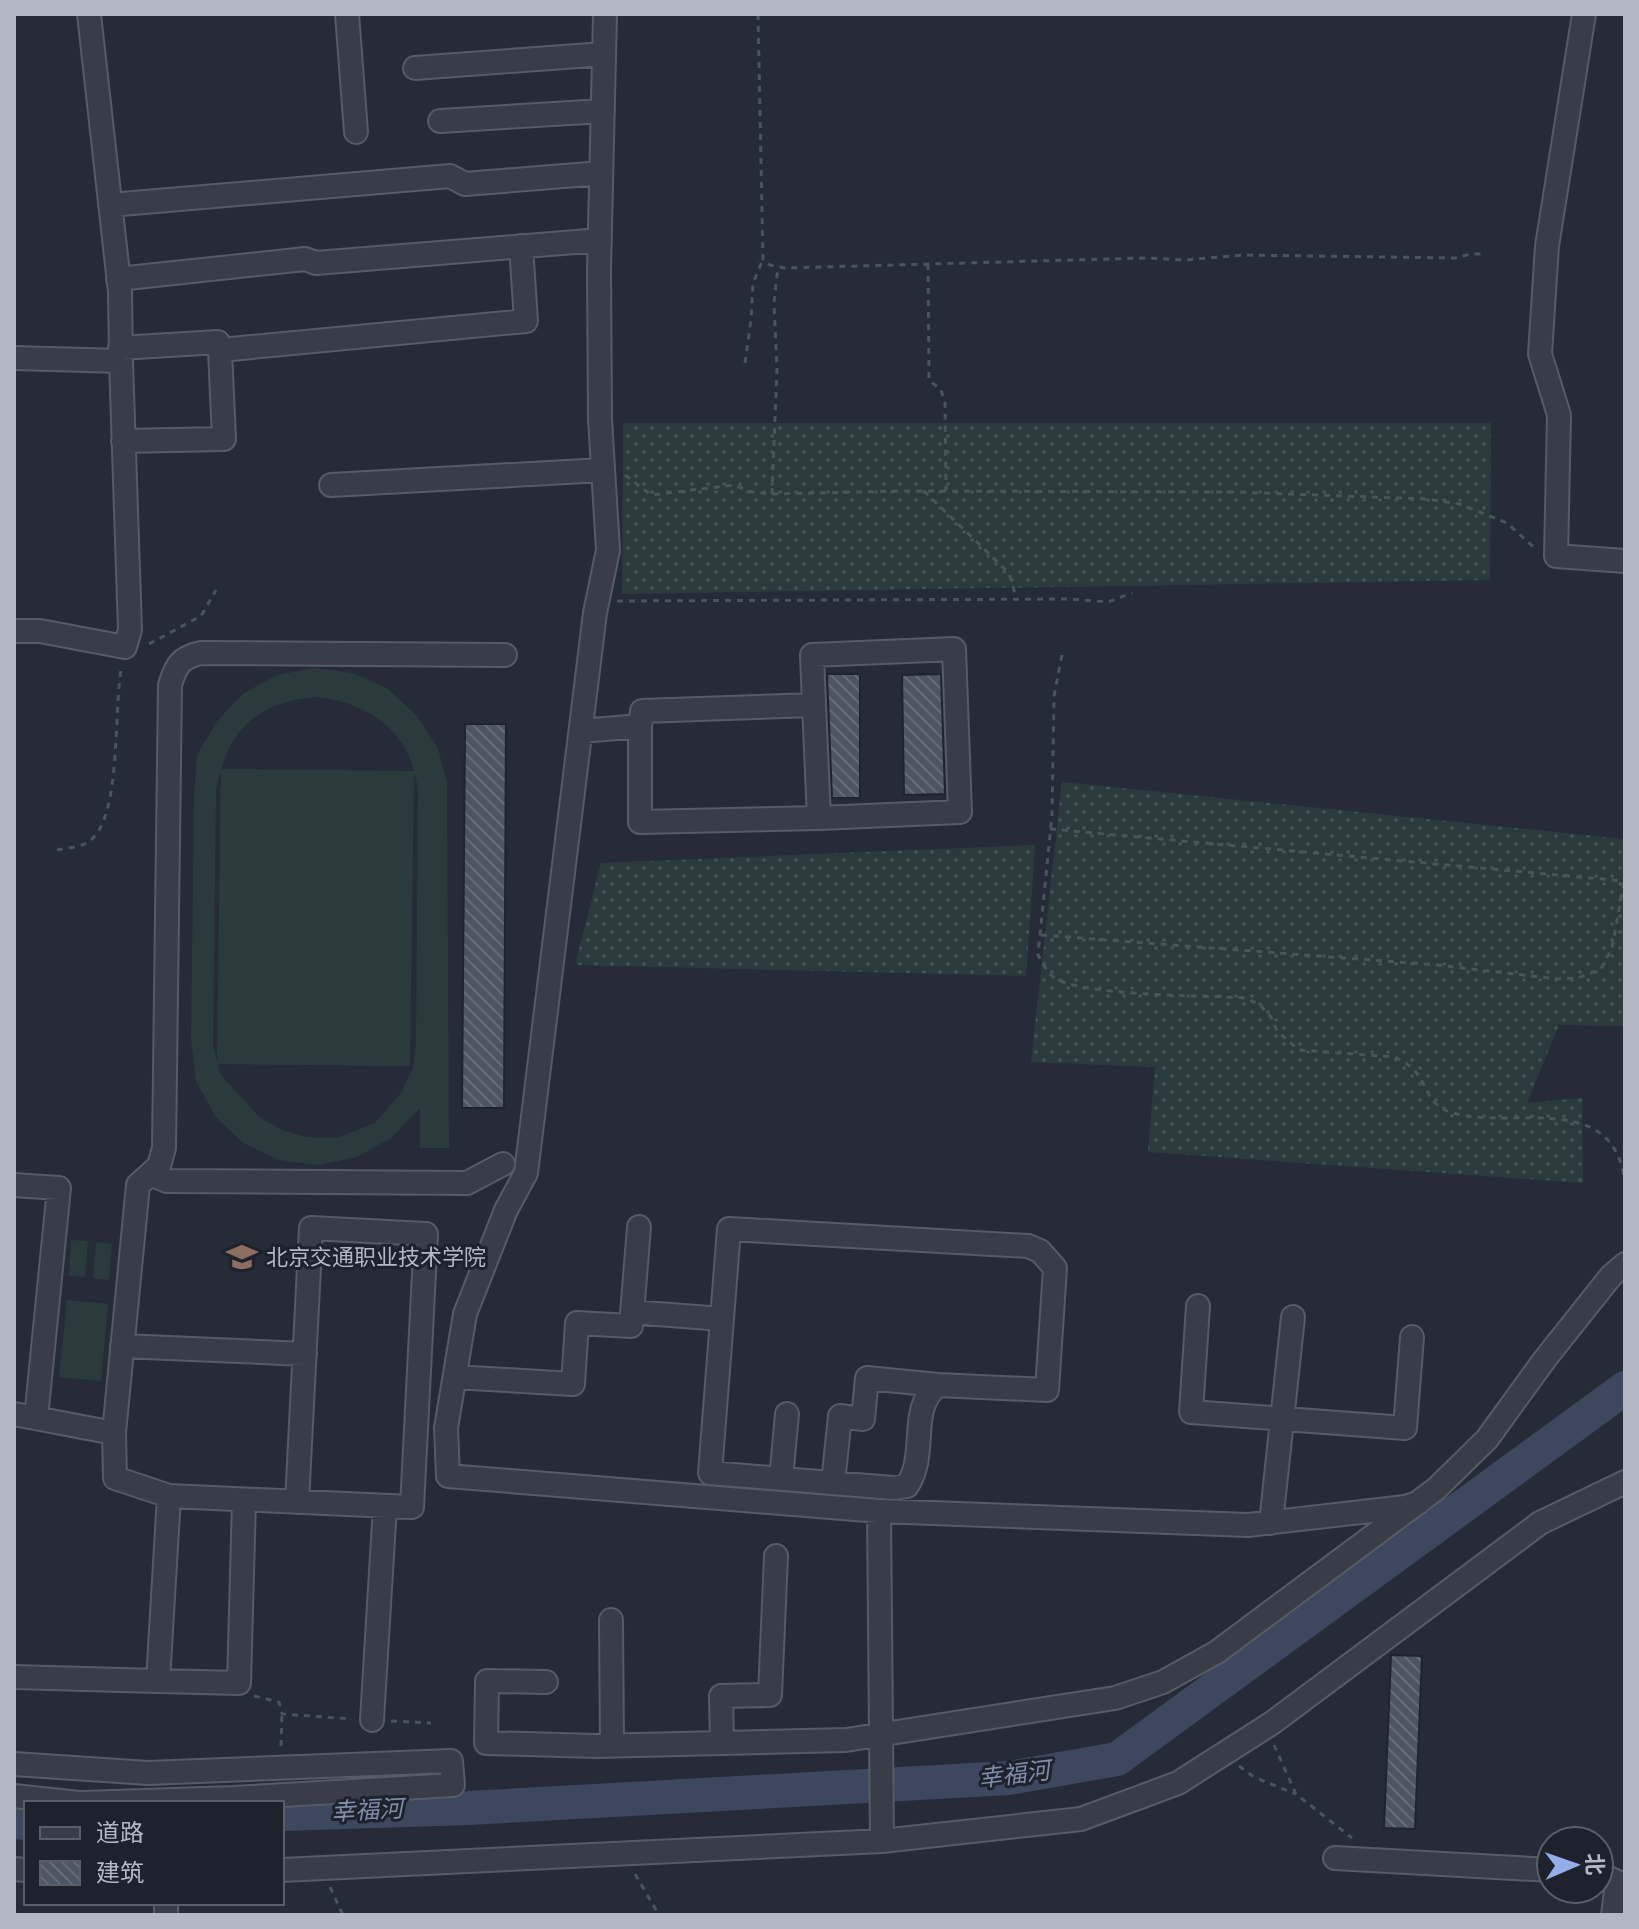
<svg xmlns="http://www.w3.org/2000/svg" width="1639" height="1929" font-family="Raleway,'Noto Sans SC',sans-serif">
<style>
.grass{fill:url(#grass-dots)}
.pitch{fill:#2b3b3d;fill-rule:evenodd}
.lines{fill:none;stroke-linecap:round;stroke-linejoin:round}
.river{stroke:#3d485f;stroke-width:34}
.building{fill:url(#building-back-hatch);stroke:#1f242f;stroke-width:2}
.minor-casing{stroke:#565b66;stroke-width:26}
.path{stroke:#48565a;stroke-width:3;stroke-dasharray:6 6;stroke-linecap:butt}
.minor{stroke:#383d48;stroke-width:22}
.labels{text-anchor:middle;dominant-baseline:central;stroke-width:6;stroke-linejoin:round;paint-order:stroke}
.poi-label{font-size:22px;fill:#b3b8c4;stroke:#1d222d;text-anchor:start}
.water-label{font-size:24px;font-style:italic;fill:#7f8da9;stroke:#1d222d}
</style>
<defs>
<pattern id="grass-dots" width="8" height="8" patternUnits="userSpaceOnUse" patternTransform="scale(2)"><rect width="8" height="8" fill="#2b3b3d"/><path d="M2 2h.1M6 6h.1" fill="none" stroke="#475557" stroke-width="1.8" stroke-linecap="round"/></pattern>
<pattern id="building-back-hatch" width="6" height="6" patternUnits="userSpaceOnUse" patternTransform="scale(2)"><rect width="6" height="6" fill="#4d5563"/><path d="M-1 5l2 2M0 0l6 6M5-1l2 2" fill="none" stroke="#646b78"/></pattern>
</defs>
<rect width="100%" height="100%" fill="#252b37"/>
<!-- grass -->
<path class="grass" d="M 623,423 L 1491,423 L 1490,580 L 622,594 Z
M 1062,782 L 1625,839 L 1625,1026 L 1559,1025 L 1527,1103 L 1582,1098 L 1583,1183 L 1148,1152 L 1155,1067 L 1031,1062 Z
M 1035,845 L 1026,976 L 575,965 L 601,863 Z"/>
<!-- pitch -->
<path class="pitch" d="M 315,668 L 353,673 L 388,689 L 416,715 L 438,748 L 447,784 L 449,1148 L 420,1148 L 420,1108 L 391,1138 L 357,1157 L 318,1165 L 279,1160 L 243,1143 L 215,1116 L 196,1081 L 191,1040 L 194,795 L 197,755 L 217,721 L 244,693 L 277,675 ZM 315,697 C 360,701 402,724 414,771 L 221,769 L 217,1061 L 213,1045 L 216,791 C 226,733 255,702 315,697 ZM 414,773 L 418,787 L 416,1044 L 413,1068 L 401,1093 L 375,1123 L 336,1138 L 307,1137 L 285,1131 L 260,1118 L 220,1074 L 218,1064 L 410,1066 Z
M 71,1240 L 88,1241 L 85,1277 L 69,1276 Z
M 96,1242 L 112,1244 L 109,1280 L 93,1278 Z
M 67,1300 L 108,1304 L 101,1381 L 59,1377 Z"/>
<g class="lines">
<!-- river -->
<path class="river" d="M 282,1814 L 469,1808 L 1009,1778 L 1117,1759 L 1625,1388
M 14,1822 L 26,1823"/>
</g>
<!-- building -->
<path class="building" d="M 827,674 L 860,674 L 860,798 L 832,798 Z
M 941,674 L 945,794 L 904,795 L 902,675 Z
M 465,724 L 506,724 L 504,1108 L 462,1108 Z
M 1391,1655 L 1422,1656 L 1415,1829 L 1384,1828 Z"/>
<g class="lines">
<defs>
<path id="minor" d="M 347,14 L 356,132
M 605,14 L 599,270 L 600,419 L 608,550 L 595,613 L 526,1173 L 506,1210 L 465,1314 L 446,1428 L 448,1476 L 879,1511 L 1248,1525 L 1405,1507 L 1418,1503
M 1584,14 L 1547,246 L 1540,354 L 1559,415 L 1556,556 L 1625,561
M 415,68 L 604,54
M 440,121 L 603,111
M 110,205 L 450,176 L 465,184 L 601,173
M 118,279 L 305,259 L 316,263 L 600,240
M 120,348 L 218,342 L 220,350 L 526,321 L 521,246
M 14,358 L 121,361 L 120,292 L 89,14
M 123,441 L 224,439 L 220,350
M 331,485 L 603,470
M 14,631 L 40,631 L 125,647 L 130,630 L 121,361
M 814,705 L 812,655 L 954,649 L 960,812 L 819,818
M 581,731 L 640,726 L 642,711 L 814,705 L 819,818 L 640,822 L 640,726
M 150,1174 L 167,1181 L 467,1183 L 503,1164
M 14,1185 L 59,1188 L 36,1418
M 1198,1306 L 1191,1412 L 1405,1428 L 1412,1337
M 632,1312 L 722,1319 L 710,1473 L 893,1488 L 907,1486 C 929,1452 907,1409 938,1385 L 1047,1390 L 1055,1268 L 1040,1251 L 1028,1246 L 729,1229 L 722,1319
M 122,1346 L 305,1354
M 455,1377 L 573,1384 L 577,1323 L 631,1326 L 639,1227
M 14,1414 L 114,1433 L 115,1478 L 169,1496 L 412,1507 L 426,1234 L 311,1228 L 297,1502
M 114,1433 L 138,1185 L 159,1166 L 164,1148 L 170,685 C 176,665 181,657 201,653 L 505,655
M 781,1479 L 787,1414
M 833,1483 L 840,1416 L 863,1419 L 867,1378 L 938,1385
M 879,1511 L 882,1841
M 1271,1523 L 1293,1317
M 611,1620 L 612,1745
M 14,1677 L 158,1681 L 169,1496
M 158,1681 L 239,1683 L 244,1500
M 546,1682 L 487,1681 L 486,1743 L 596,1746 L 846,1740 L 1115,1698 L 1163,1682 L 1217,1652 L 1436,1489 L 1487,1439 L 1545,1359 L 1611,1276 L 1625,1264
M 372,1720 L 385,1506
M 722,1743 L 721,1696 L 770,1695 L 776,1556
M 14,1764 L 148,1773 L 451,1761 L 453,1785 L 234,1798 L 83,1803
M 14,1796 L 79,1803
M 1335,1858 L 1551,1870
M 14,1869 L 26,1870
M 282,1870 L 882,1841 L 1081,1819 L 1178,1783 L 1272,1723 L 1540,1523 L 1625,1482
M 1599,1873 L 1617,1882 L 1613,1915
M 166,1903 L 166,1915"/>
</defs>
<!-- minor casing -->
<use href="#minor" class="minor-casing"/>
<!-- path -->
<path class="path" d="M 758,14 L 763,259 L 770,265 L 784,268 L 1146,258 L 1186,260 L 1243,255 L 1456,258 L 1470,254 L 1483,254
M 928,264 L 929,380 L 941,390 L 945,403 L 946,490
M 745,363 L 751,320 L 753,283 L 763,259
M 625,475 L 651,495 L 734,485 L 752,492 L 772,494 L 902,491 L 1234,492 L 1426,499 L 1460,504 L 1507,523 L 1537,550
M 924,491 L 1009,573 L 1016,597
M 772,494 L 777,369 L 774,303 L 778,266
M 617,601 L 1070,599 L 1108,602 L 1132,593
M 149,644 L 201,616 L 216,590
M 1062,655 L 1054,696 L 1052,815 L 1038,955 C 1042,961 1046,971 1052,976 C 1077,997 1208,995 1246,998 L 1261,1006 L 1271,1017 L 1277,1031 L 1299,1050 L 1395,1057 C 1402,1061 1410,1065 1415,1071 C 1426,1084 1428,1102 1445,1110 C 1500,1135 1616,1083 1625,1185
M 1050,829 L 1624,881
M 57,850 C 68,848 84,847 92,839 C 122,812 113,706 122,665
M 1041,935 L 1437,965 L 1558,979 L 1578,978 L 1601,969 L 1612,948 L 1624,881
M 254,1696 L 279,1702 L 282,1714 L 352,1719
M 391,1721 L 431,1723
M 1274,1745 L 1296,1794 L 1352,1838
M 281,1746 L 282,1714
M 1239,1766 L 1254,1777 L 1296,1794
M 635,1874 L 659,1915
M 330,1887 L 343,1915"/>
<!-- minor -->
<use href="#minor" class="minor"/>
</g>
<!-- icons -->
<defs>
<symbol id="university-bare" viewBox="-9 -9 18 18"><path d="M0-5L7-2L0 1L-7-2ZM-4 1L0 2.5L4 1V4Q0 6-4 4Z" fill="#8d6e63" stroke="#1d222d" stroke-width="2.5" paint-order="stroke"/></symbol>
</defs>
<g fill-rule="evenodd">
<use href="#university-bare" x="220" y="1235" width="44" height="44"/>
</g>
<g class="labels">
<!-- poi labels -->
<g class="poi-label">
<text x="266" y="1257">北京交通职业技术学院</text>
</g>
<!-- water labels -->
<g class="water-label">
<text transform="translate(1014 1774) rotate(-7)">幸福河</text>
<text transform="translate(367 1810) rotate(-3)">幸福河</text>
</g>
</g>
<!-- border -->
<rect width="1639" height="1929" fill="none" stroke="#b3b8c4" stroke-width="32"/>
<!-- legend -->
<rect x="24" y="1801" width="260" height="104" fill="#1d222d" stroke="#595e69" stroke-width="2"/>
<rect x="40" y="1827" width="40" height="12" fill="#383d48" stroke="#595e69" stroke-width="2"/>
<text x="96" y="1841" font-size="24" fill="#b3b8c4">道路</text>
<rect x="40" y="1861" width="40" height="24" fill="url(#building-back-hatch)" stroke="#595e69" stroke-width="2"/>
<text x="96" y="1881" font-size="24" fill="#b3b8c4">建筑</text>
<!-- north arrow -->
<g transform="translate(1575 1865) rotate(88)"><circle r="38" fill="#1d222d" stroke="#595e69" stroke-width="2"/>
<path d="M0-6L14 30L0 20L-14 30Z" fill="#93acea"/>
<text y="-12" font-size="22" font-weight="bold" text-anchor="middle" fill="#b3b8c4">北</text>
</g>
</svg>
